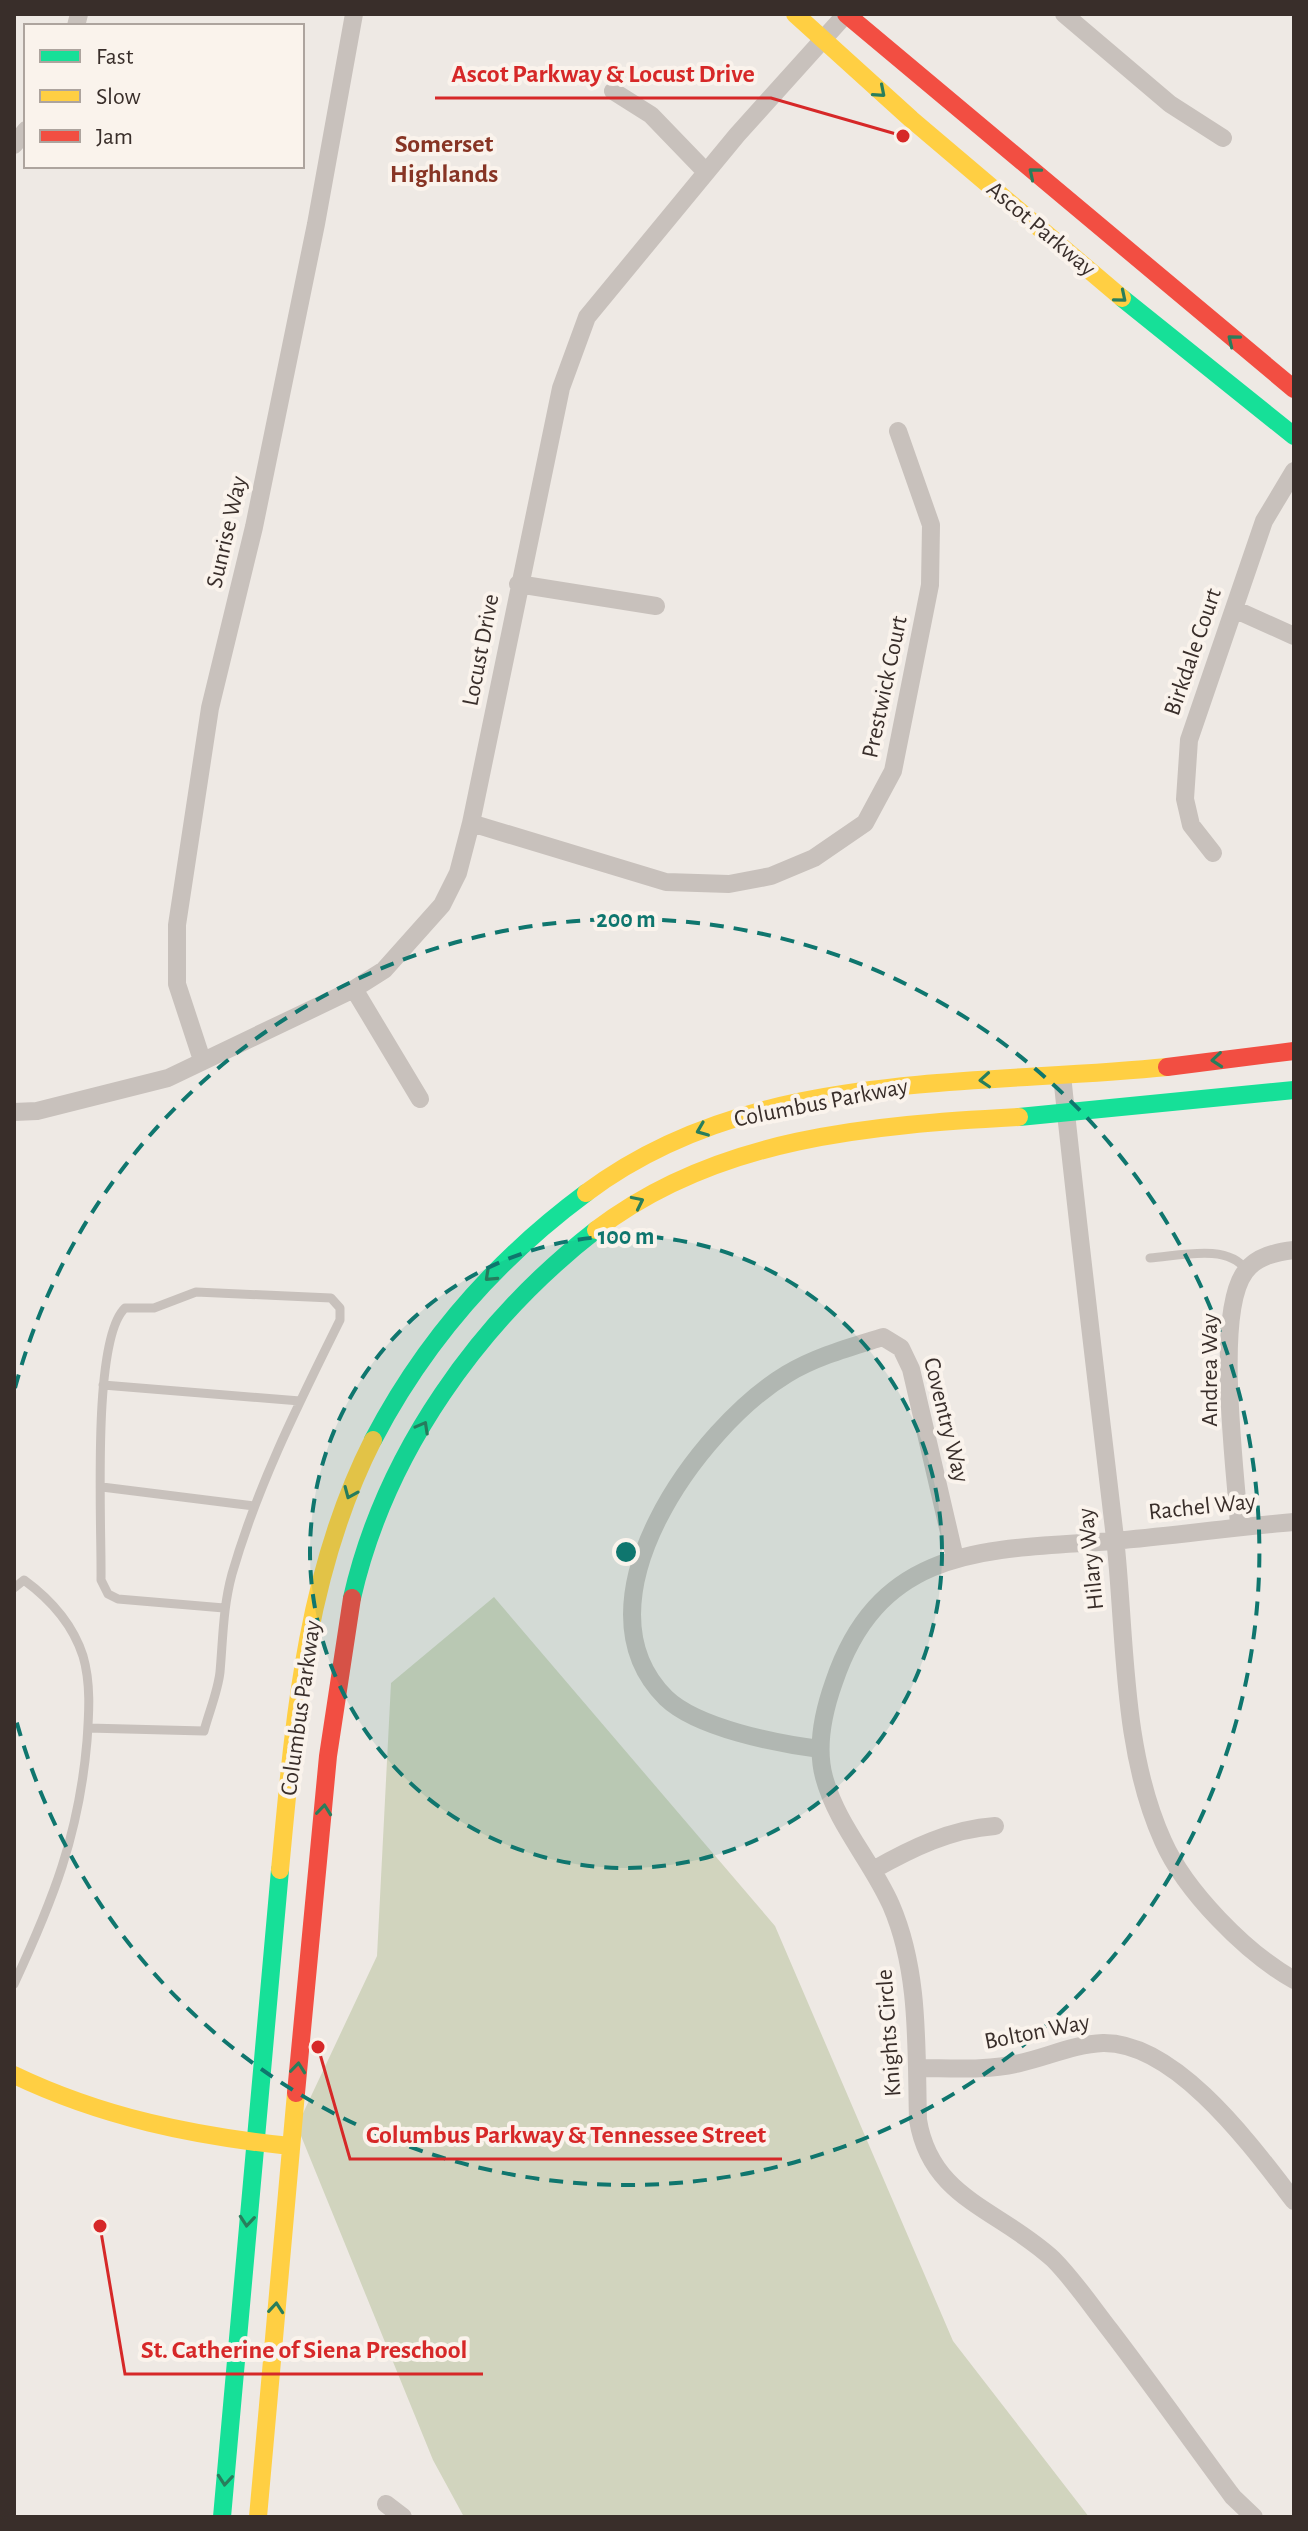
<svg xmlns="http://www.w3.org/2000/svg" width="1308" height="2531" font-family="'Alegreya Sans',sans-serif">
<style>
.grass{fill:#d1d4be}
.lines{fill:none;stroke-linecap:round;stroke-linejoin:round}
.lane{stroke:#c8c1bc;stroke-width:9}
.street{stroke:#c8c1bc;stroke-width:18}
.fast{stroke:#16e098;stroke-width:18}
.slow{stroke:#ffcf43;stroke-width:18}
.jam{stroke:#f24e42;stroke-width:18}
.oneway{stroke:#297e5c}
.ring{fill:none;stroke:#0f766e;stroke-width:4;stroke-dasharray:14 10}
.labels{text-anchor:middle;dominant-baseline:central;stroke-width:8;stroke-linejoin:round;paint-order:stroke}
.street-label{font-size:24px;fill:#392e2a;stroke:#faf3ec}
.neighbourhood-label{font-size:26px;font-weight:bold;fill:#873424;stroke:#faf3ec}
.centre{fill:#0f766e;stroke:#faf3ec;stroke-width:4}
.ring-label{font-size:24px;text-anchor:middle;font-weight:bold;fill:#0f766e;stroke:#faf3ec;stroke-width:8;stroke-linejoin:round;paint-order:stroke}
.leader{fill:none;stroke:#d62828;stroke-width:3}
.callout-dot{fill:#d62828;stroke:#faf3ec;stroke-width:3}
.callout-label{font-size:26px;text-anchor:middle;font-weight:bold;fill:#d62828;stroke:#faf3ec;stroke-width:8;stroke-linejoin:round;paint-order:stroke}
</style>
<rect width="100%" height="100%" fill="#eee9e4"/>
<!-- grass -->
<path class="grass" d="M 494,1597 L 775,1926 L 953,2341 L 1089,2517 L 464,2517 L 433,2460 L 297,2126 L 377,1956 L 391,1683 Z"/>
<g class="lines">
<!-- lane -->
<path class="lane" d="M 1150,1258 C 1179,1256 1228,1243 1246,1270
M 103,1385 L 300,1401
M 102,1487 L 254,1506
M 14,1588 L 24,1580 C 50,1599 73,1625 83,1656 C 91,1683 89,1713 87,1741 C 79,1835 53,1900 14,1984
M 88,1728 L 204,1731 C 209,1712 218,1691 220,1672 C 223,1638 223,1607 232,1574 C 258,1484 299,1403 340,1320 L 340,1308 L 331,1298 L 196,1292 L 154,1308 L 125,1308 C 91,1340 102,1527 101,1580 L 108,1594 L 118,1599 L 224,1608"/>
<!-- street -->
<path class="street" d="M 1064,14 L 1170,104 L 1223,138
M 76,26 L 79,14
M 613,91 L 651,115 L 706,172
M 14,145 L 26,130
M 518,584 L 656,606
M 1234,609 L 1294,636
M 471,823 L 666,882 L 729,884 L 771,876 L 814,858 L 865,823 L 893,771 L 930,585 L 931,525 L 898,431
M 1213,853 L 1191,825 L 1185,799 L 1189,740 L 1264,521 L 1294,471
M 354,989 L 420,1099
M 202,1060 L 177,984 L 177,925 L 210,708 L 254,527 L 316,224 L 354,14
M 1062,1075 C 1078,1230 1097,1384 1115,1538 C 1126,1637 1121,1748 1163,1841 C 1185,1891 1246,1953 1294,1980
M 14,1112 L 37,1111 L 168,1078 L 354,989 L 384,970 L 442,905 L 458,873 L 471,823 L 561,388 L 587,317 L 737,135 L 846,14
M 1239,1526 C 1236,1471 1214,1314 1245,1272 C 1256,1256 1277,1252 1294,1250
M 820,1749 C 778,1744 697,1728 666,1698 C 570,1603 699,1427 787,1374 C 817,1356 851,1347 883,1337 L 901,1348 L 911,1369 L 955,1558
M 873,1870 C 912,1848 951,1829 995,1826
M 917,2068 C 951,2068 986,2071 1020,2063 C 1047,2057 1075,2044 1103,2043 C 1177,2042 1253,2148 1294,2201
M 386,2504 L 403,2517
M 1254,2517 L 1233,2497 C 1192,2442 1152,2385 1110,2330 C 1092,2307 1074,2280 1053,2259 C 999,2209 931,2199 918,2120 C 916,2048 920,1972 891,1905 C 871,1860 837,1825 824,1777 C 816,1747 824,1710 834,1682 C 881,1542 992,1550 1113,1541 C 1173,1536 1233,1527 1294,1522"/>
<!-- fast -->
<path class="fast" d="M 1122,298 L 1294,436
M 1019,1117 L 1294,1090
M 373,1440 C 424,1342 497,1259 586,1193
M 352,1598 C 385,1453 479,1321 596,1230
M 222,2517 L 280,1870"/>
<!-- slow -->
<path class="slow" d="M 795,14 L 911,119 L 1122,298
M 586,1193 C 752,1068 970,1087 1167,1067
M 596,1230 C 717,1137 871,1125 1019,1117
M 280,1870 C 294,1722 305,1574 373,1440
M 14,2075 C 102,2117 193,2136 290,2146
M 258,2517 L 296,2093"/>
<!-- jam -->
<path class="jam" d="M 846,14 L 1294,389
M 1167,1067 L 1294,1051
M 296,2093 L 328,1756 L 352,1598"/>
</g>
<!-- one-way arrows -->
<defs><path id="oneway-chevron" d="M-2-3.5L2.5 0L-2 3.5" fill="none" stroke-width="1.6" stroke-linecap="round" stroke-linejoin="round" transform="scale(2)"/></defs>
<g class="oneway">
<use href="#oneway-chevron" transform="translate(880 92) rotate(41)"/>
<use href="#oneway-chevron" transform="translate(1034 173) rotate(-140)"/>
<use href="#oneway-chevron" transform="translate(1121 297) rotate(40)"/>
<use href="#oneway-chevron" transform="translate(1233 340) rotate(-141)"/>
<use href="#oneway-chevron" transform="translate(1217 1060) rotate(175)"/>
<use href="#oneway-chevron" transform="translate(985 1080) rotate(176)"/>
<use href="#oneway-chevron" transform="translate(702 1130) rotate(158)"/>
<use href="#oneway-chevron" transform="translate(638 1202) rotate(-26)"/>
<use href="#oneway-chevron" transform="translate(490 1276) rotate(137)"/>
<use href="#oneway-chevron" transform="translate(423 1427) rotate(-61)"/>
<use href="#oneway-chevron" transform="translate(350 1493) rotate(113)"/>
<use href="#oneway-chevron" transform="translate(324 1810) rotate(-84)"/>
<use href="#oneway-chevron" transform="translate(298 2068) rotate(-84)"/>
<use href="#oneway-chevron" transform="translate(247 2221) rotate(95)"/>
<use href="#oneway-chevron" transform="translate(276 2308) rotate(-85)"/>
<use href="#oneway-chevron" transform="translate(225 2480) rotate(95)"/>
</g>
<!-- distance rings -->
<circle cx="626" cy="1552" r="316" fill="#0f766e" fill-opacity=".12"/>
<g class="ring">
<circle cx="626" cy="1552" r="316"/>
<path d="M15 1388A633 633 0 1 1 15 1716"/>
</g>
<g class="labels">
<!-- street labels -->
<g class="street-label">
<text transform="translate(1041 229) rotate(40)">Ascot Parkway</text>
<text transform="translate(227 532) rotate(-77)">Sunrise Way</text>
<text transform="translate(481 650) rotate(-79)">Locust Drive</text>
<text transform="translate(1193 652) rotate(-71)">Birkdale Court</text>
<text transform="translate(885 687) rotate(-78)">Prestwick Court</text>
<text transform="translate(821 1103) rotate(-11)">Columbus Parkway</text>
<text transform="translate(1210 1370) rotate(-90)">Andrea Way</text>
<text transform="translate(946 1420) rotate(76)">Coventry Way</text>
<text transform="translate(1202 1507) rotate(-6)">Rachel Way</text>
<text transform="translate(1091 1559) rotate(-96)">Hilary Way</text>
<text transform="translate(301 1708) rotate(-82)">Columbus Parkway</text>
<text transform="translate(1037 2032) rotate(-11)">Bolton Way</text>
<text transform="translate(889 2033) rotate(-94)">Knights Circle</text>
</g>
<!-- neighbourhood labels -->
<g class="neighbourhood-label">
<text x="444" y="144">Somerset<tspan x="444" dy="30">Highlands</tspan></text>
</g>
</g>
<circle cx="626" cy="1552" r="12" class="centre"/>
<g class="ring-label">
<text x="626" y="927">200 m</text>
<text x="626" y="1244">100 m</text>
</g>
<!-- callouts -->
<path class="leader" d="M903 136L771 98H435M318 2047L350 2159H782M100 2226L125 2374H483"/>
<g class="callout-dot">
<circle cx="903" cy="136" r="8"/>
<circle cx="318" cy="2047" r="8"/>
<circle cx="100" cy="2226" r="8"/>
</g>
<g class="callout-label">
<text x="603" y="82">Ascot Parkway &amp; Locust Drive</text>
<text x="566" y="2143">Columbus Parkway &amp; Tennessee Street</text>
<text x="304" y="2358">St. Catherine of Siena Preschool</text>
</g>
<!-- border -->
<rect width="1308" height="2531" fill="none" stroke="#392e2a" stroke-width="32"/>
<!-- legend -->
<rect x="24" y="24" width="280" height="144" fill="#faf3ec" stroke="#ada49e" stroke-width="2"/>
<rect x="40" y="50" width="40" height="12" fill="#16e098" stroke="#ada49e" stroke-width="2"/>
<text x="96" y="64" font-size="24" fill="#392e2a">Fast</text>
<rect x="40" y="90" width="40" height="12" fill="#ffcf43" stroke="#ada49e" stroke-width="2"/>
<text x="96" y="104" font-size="24" fill="#392e2a">Slow</text>
<rect x="40" y="130" width="40" height="12" fill="#f24e42" stroke="#ada49e" stroke-width="2"/>
<text x="96" y="144" font-size="24" fill="#392e2a">Jam</text>
</svg>
